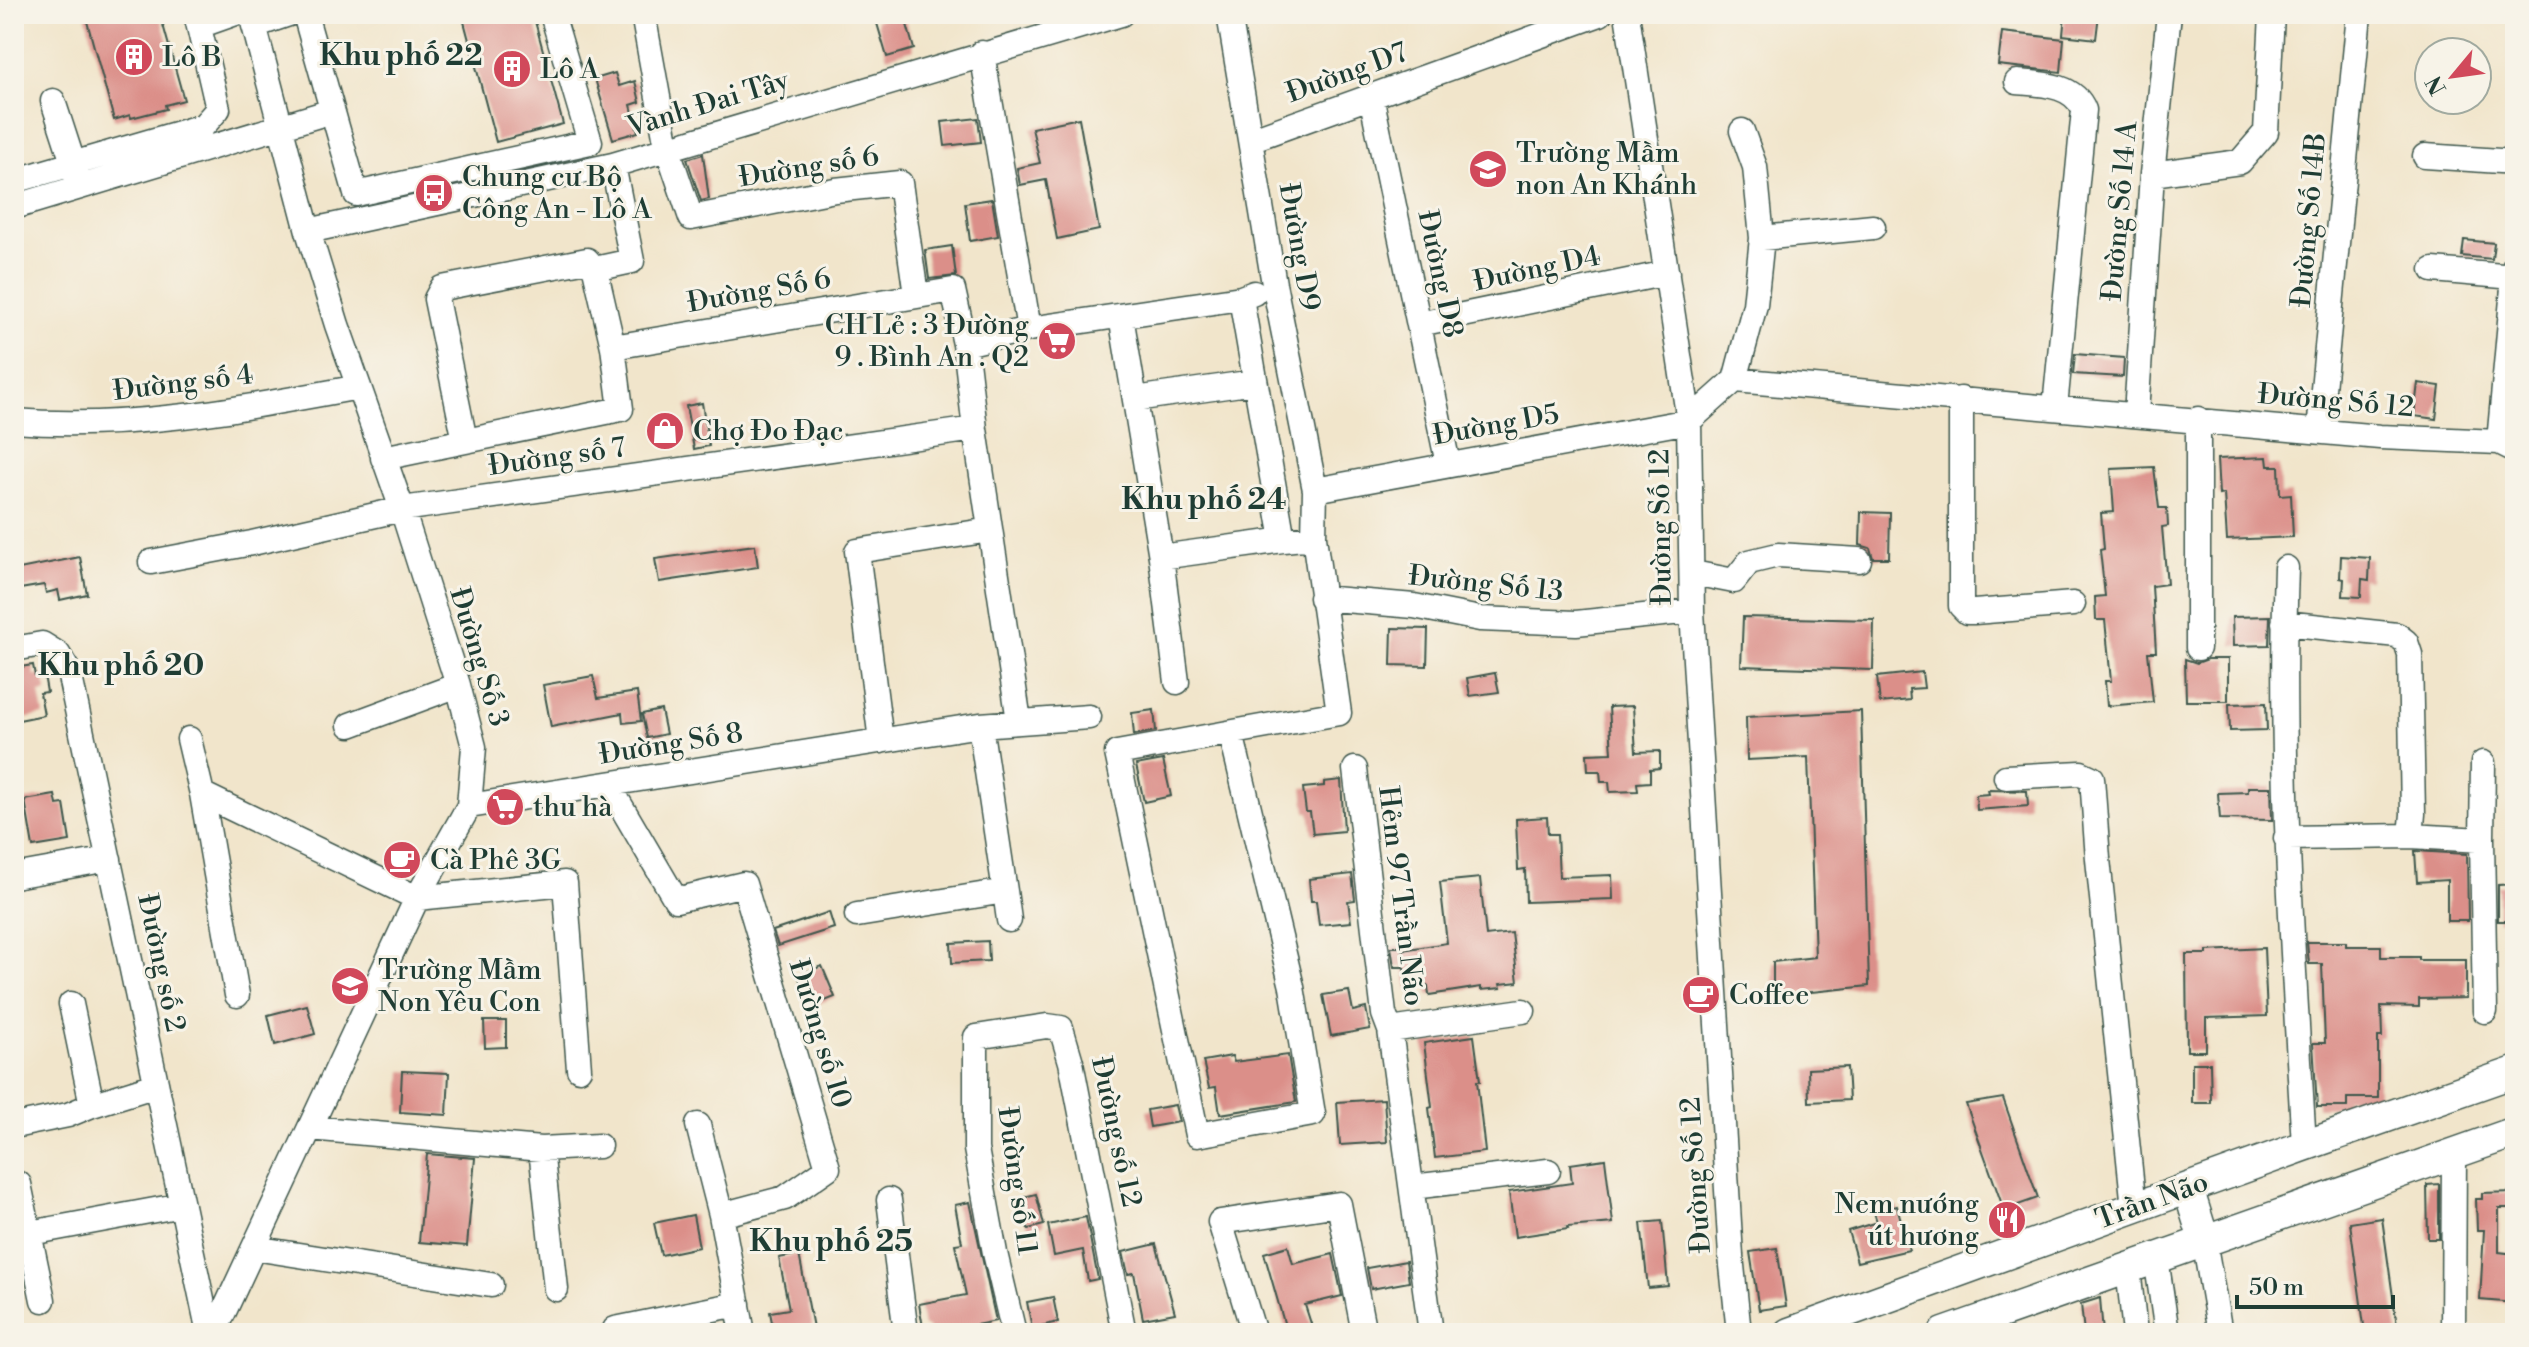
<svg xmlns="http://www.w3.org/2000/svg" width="2529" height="1347" font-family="'Libre Bodoni',serif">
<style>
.building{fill:#db8f89}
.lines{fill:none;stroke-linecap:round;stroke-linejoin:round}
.minor-casing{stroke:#3e564b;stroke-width:27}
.major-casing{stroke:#3e564b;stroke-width:33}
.minor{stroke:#fff;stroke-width:24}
.major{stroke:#fff;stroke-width:30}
.labels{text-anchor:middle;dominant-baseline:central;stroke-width:6;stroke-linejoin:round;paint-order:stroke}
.poi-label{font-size:28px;fill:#1f3d34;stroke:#f7f3e8;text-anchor:start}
.street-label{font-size:28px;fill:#1f3d34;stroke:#f7f3e8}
.neighbourhood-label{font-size:30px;font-weight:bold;fill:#1f3d34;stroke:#f7f3e8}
</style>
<rect width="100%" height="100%" fill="#f7f3e8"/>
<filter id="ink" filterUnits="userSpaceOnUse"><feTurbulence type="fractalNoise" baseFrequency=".0125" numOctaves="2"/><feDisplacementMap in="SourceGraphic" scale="16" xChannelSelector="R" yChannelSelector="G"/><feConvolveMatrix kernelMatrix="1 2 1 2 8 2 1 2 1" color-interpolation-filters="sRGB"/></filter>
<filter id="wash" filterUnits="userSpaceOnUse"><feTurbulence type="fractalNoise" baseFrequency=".006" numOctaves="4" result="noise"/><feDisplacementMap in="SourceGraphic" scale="32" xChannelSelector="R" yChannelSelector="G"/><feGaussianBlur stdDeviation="1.8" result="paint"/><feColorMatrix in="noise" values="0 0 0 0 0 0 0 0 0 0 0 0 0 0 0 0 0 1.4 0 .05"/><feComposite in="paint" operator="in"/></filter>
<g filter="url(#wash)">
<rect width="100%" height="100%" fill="#f1e5cb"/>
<g id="blocks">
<!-- building -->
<path class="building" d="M 85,14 L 160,14 L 184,100 L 165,105 L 166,109 L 131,118 L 130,115 L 114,120 Z
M 462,14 L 533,14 L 563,124 L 496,142 Z
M 897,14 L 904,14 L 914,49 L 887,57 L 876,20 Z
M 2065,14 L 2099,14 L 2096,39 L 2063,35 Z
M 2002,32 L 2064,39 L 2061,72 L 1998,65 Z
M 615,73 L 619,86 L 635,81 L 640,102 L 631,105 L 638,132 L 613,139 L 595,79 Z
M 978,118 L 981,142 L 945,146 L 942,122 Z
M 1079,118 L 1099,230 L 1057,239 L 1046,180 L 1020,185 L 1017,168 L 1040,163 L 1032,128 Z
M 703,154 L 709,199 L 701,201 L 687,159 Z
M 992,199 L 998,236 L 970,241 L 965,203 Z
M 2464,240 L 2494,243 L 2492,259 L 2462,256 Z
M 952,246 L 956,276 L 929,279 L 925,250 Z
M 2075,354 L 2124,358 L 2123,377 L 2073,374 Z
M 2418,383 L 2440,386 L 2436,419 L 2414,416 Z
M 702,403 L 709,446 L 694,449 L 686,406 Z
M 2267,457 L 2268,466 L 2279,466 L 2280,495 L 2291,494 L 2293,537 L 2227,540 L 2224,494 L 2219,495 L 2217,459 Z
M 2154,467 L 2159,508 L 2167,508 L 2168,526 L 2162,527 L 2167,584 L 2152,586 L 2156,652 L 2148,652 L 2153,702 L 2107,706 L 2105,681 L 2111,681 L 2105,620 L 2096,620 L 2095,597 L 2105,596 L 2100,550 L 2104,549 L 2101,513 L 2114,512 L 2111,469 Z
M 1861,512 L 1890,513 L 1889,558 L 1873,558 L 1870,548 L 1860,545 Z
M 755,545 L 758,567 L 659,582 L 655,559 Z
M 2341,556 L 2370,558 L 2369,580 L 2362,579 L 2361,597 L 2343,596 L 2344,579 L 2340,578 Z
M 80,557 L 87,594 L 60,600 L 58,590 L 46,593 L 44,585 L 14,590 L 14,570 Z
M 2270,616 L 2269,645 L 2233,646 L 2232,617 Z
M 1743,617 L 1874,620 L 1873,670 L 1741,666 Z
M 1392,628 L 1428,629 L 1427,666 L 1391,665 Z
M 2185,659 L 2197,663 L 2208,659 L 2228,659 L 2228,701 L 2186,701 Z
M 33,665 L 35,676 L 44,675 L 47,692 L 40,693 L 44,715 L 14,721 L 14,668 Z
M 1922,672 L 1924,688 L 1909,689 L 1910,700 L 1880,703 L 1877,677 Z
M 1495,673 L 1499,692 L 1470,696 L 1467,678 Z
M 593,676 L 598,698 L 637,692 L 641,721 L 623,723 L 622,713 L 551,727 L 543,685 Z
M 2266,703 L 2267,730 L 2230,731 L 2229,704 Z
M 1633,706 L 1636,752 L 1660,751 L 1660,768 L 1650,769 L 1650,782 L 1637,783 L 1638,791 L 1610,792 L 1609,782 L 1601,782 L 1600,771 L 1588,771 L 1587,754 L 1612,753 L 1609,707 Z
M 661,710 L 666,734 L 647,738 L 642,714 Z
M 1154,710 L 1156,731 L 1134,735 L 1132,713 Z
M 1861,711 L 1869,986 L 1773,996 L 1773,962 L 1815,957 L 1808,757 L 1747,760 L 1746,717 Z
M 1163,760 L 1171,796 L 1144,802 L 1136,765 Z
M 1341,780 L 1344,831 L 1313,834 L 1310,812 L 1306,812 L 1303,788 L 1324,786 L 1324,782 Z
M 2248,787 L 2271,787 L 2272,820 L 2220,819 L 2218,793 L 2248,792 Z
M 1988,790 L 2027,791 L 2028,806 L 1977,810 L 1976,795 L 1989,794 Z
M 55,795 L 57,805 L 64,804 L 70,841 L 33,847 L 25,800 Z
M 1547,817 L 1548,834 L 1557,834 L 1559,877 L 1612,875 L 1613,899 L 1526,902 L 1525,869 L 1518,870 L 1516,819 Z
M 2415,851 L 2467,854 L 2468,921 L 2447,921 L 2447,880 L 2417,882 Z
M 1352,874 L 1355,900 L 1348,901 L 1351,922 L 1319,925 L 1316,901 L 1311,901 L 1309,879 Z
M 1480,878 L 1486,936 L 1512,933 L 1518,982 L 1500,984 L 1501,988 L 1481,990 L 1481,987 L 1429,995 L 1428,986 L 1408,989 L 1404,967 L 1394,967 L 1391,947 L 1402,947 L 1402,950 L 1447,943 L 1440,882 Z
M 2515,884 L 2515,921 L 2498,921 L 2498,885 Z
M 829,912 L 834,928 L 778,946 L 773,931 Z
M 988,941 L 989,961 L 952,963 L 951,943 Z
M 2307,942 L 2346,942 L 2346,946 L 2381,946 L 2381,957 L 2419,957 L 2419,960 L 2466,960 L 2466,998 L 2419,999 L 2419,1007 L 2381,1006 L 2382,1037 L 2378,1037 L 2378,1098 L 2347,1098 L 2347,1107 L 2317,1107 L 2313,1043 L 2325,1043 L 2322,964 L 2309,964 Z
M 2264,948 L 2267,1016 L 2206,1018 L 2206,1051 L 2187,1051 L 2186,954 L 2207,954 L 2207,951 Z
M 822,966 L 835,997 L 810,1007 L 798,975 Z
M 1349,991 L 1353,1011 L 1366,1008 L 1370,1029 L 1331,1036 L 1323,995 Z
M 307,1005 L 315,1034 L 275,1045 L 268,1015 Z
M 484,1021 L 506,1021 L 506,1047 L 485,1048 Z
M 1474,1036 L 1480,1081 L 1477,1081 L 1485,1152 L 1435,1158 L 1429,1108 L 1432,1107 L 1424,1043 Z
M 1288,1055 L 1296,1102 L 1220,1114 L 1216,1087 L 1209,1088 L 1203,1061 L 1232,1056 L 1234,1062 Z
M 2192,1063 L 2210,1063 L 2211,1103 L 2192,1103 Z
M 1847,1067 L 1849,1100 L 1809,1102 L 1808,1069 Z
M 402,1071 L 449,1073 L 447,1115 L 400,1112 Z
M 2003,1098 L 2038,1198 L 2004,1210 L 1966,1104 Z
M 1384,1099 L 1387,1142 L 1340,1145 L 1337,1102 Z
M 1175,1105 L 1179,1122 L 1150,1127 L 1147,1110 Z
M 427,1154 L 475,1158 L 467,1246 L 419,1242 Z
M 1605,1159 L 1613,1223 L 1567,1227 L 1568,1229 L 1515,1237 L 1509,1192 L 1572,1183 L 1570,1164 Z
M 2439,1184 L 2439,1239 L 2428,1239 L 2427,1185 Z
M 2515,1192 L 2515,1208 L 2499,1208 L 2499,1252 L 2515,1254 L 2515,1303 L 2480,1300 L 2484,1230 L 2477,1230 L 2476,1199 L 2482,1199 L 2482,1193 Z
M 1036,1194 L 1044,1225 L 1028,1229 L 1020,1198 Z
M 970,1202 L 996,1321 L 961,1328 L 962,1333 L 929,1333 L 928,1327 L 923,1327 L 919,1304 L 966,1295 L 955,1244 L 962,1243 L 955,1205 Z
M 1897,1206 L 1909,1250 L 1857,1262 L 1848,1231 L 1877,1222 L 1874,1212 Z
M 693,1215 L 699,1247 L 661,1255 L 654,1223 Z
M 1086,1217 L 1098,1279 L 1088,1281 L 1083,1250 L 1054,1256 L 1048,1225 Z
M 2382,1218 L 2398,1333 L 2365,1333 L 2350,1223 Z
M 1662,1221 L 1668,1286 L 1648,1288 L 1641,1223 Z
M 1156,1244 L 1175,1313 L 1143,1319 L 1134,1273 L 1128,1274 L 1123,1252 Z
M 1288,1246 L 1293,1264 L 1333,1254 L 1342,1296 L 1305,1305 L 1314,1333 L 1287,1333 L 1264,1253 Z
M 1777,1248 L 1786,1306 L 1759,1310 L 1750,1252 Z
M 799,1254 L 814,1333 L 774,1333 L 770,1312 L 789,1309 L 779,1258 Z
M 1406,1261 L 1409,1282 L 1371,1289 L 1367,1268 Z
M 1053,1297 L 1058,1322 L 1032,1328 L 1027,1302 Z
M 2100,1298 L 2103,1333 L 2084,1333 L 2081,1304 Z"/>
</g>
</g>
<g filter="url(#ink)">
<use href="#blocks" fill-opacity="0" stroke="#3e564b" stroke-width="2"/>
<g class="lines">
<defs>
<path id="minor" d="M 305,14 L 356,194 L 590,142 L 552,14
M 643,14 L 667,147 L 691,218 L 835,190 L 900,183 L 916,295
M 1229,14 L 1274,284 L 1315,490 L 1314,537
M 199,26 L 233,14
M 254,26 L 289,14
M 982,53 L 1029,329
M 2017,82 C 2041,84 2074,84 2084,110 L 2055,407
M 1371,96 L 1448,464
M 53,101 L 78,178
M 1250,140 L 1600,14
M 2425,156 L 2515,162
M 2152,174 L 2240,162 L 2266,132 L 2272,14
M 14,181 L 203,126 L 218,109 L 196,14
M 14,207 L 332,111
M 308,231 L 613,165 L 1121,14
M 1762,238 L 1873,227
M 595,269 L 632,261 L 613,165
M 2433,270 L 2514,277
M 1121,316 L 1161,557 L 1177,682
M 1419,324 L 1667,273
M 965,344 L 1029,329 L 1241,298 L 1254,293
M 613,347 L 953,290 L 965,344 L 975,429 L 1019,721
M 1735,380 L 1755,305 L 1762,238 L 1755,167 L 1742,131
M 1135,399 L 1255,382
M 1961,399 L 1961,606 L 1967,612 L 1974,612 L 2073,604
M 2136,414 L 2152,174 L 2169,14
M 2198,419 L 2198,648
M 14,421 C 130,431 245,408 359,387
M 2319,431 L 2359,14
M 2499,442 L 2515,266
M 383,458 L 621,409 L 613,347 L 595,269 L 587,260 L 442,288 L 436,299 L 465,441
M 1315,490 L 1689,421 L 1627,14
M 1161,557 L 1283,540
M 151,562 L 252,543 L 402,509 L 975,429
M 2286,568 C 2279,761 2293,953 2304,1146
M 1693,573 L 1734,581 L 1749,562 L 1778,555 L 1859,560
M 1321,598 L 1414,606 L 1480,619 L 1576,623 L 1692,611
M 2284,623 L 2397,635 L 2406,642 L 2410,654 L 2413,814 L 2411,836 L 2286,838
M 14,649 L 42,644 L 58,654 L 69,672 L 209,1333
M 350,725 L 458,685
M 1231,733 L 1292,987 L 1313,1114 L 1197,1135 L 1117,753 L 1339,713 L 1314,537 L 1283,540 L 1241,298
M 189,739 L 202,794 L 237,995
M 881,741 L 857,551 L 990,530
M 1355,769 L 1384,1014 L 1390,1030 L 1431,1333
M 2006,777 L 2081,773 L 2092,778 L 2098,859 L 2134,1208
M 608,784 L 676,900 L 744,884 L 828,1168 L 785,1198 L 721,1215
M 202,794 L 417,898 L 565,883 L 579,1069
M 469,806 L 980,725 L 1089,717
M 2411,836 L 2482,840 L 2485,1011
M 2482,840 L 2483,763
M 14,876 L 109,859
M 1005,891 L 1009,920
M 857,915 L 1005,891 L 980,725
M 71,1004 L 92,1105
M 1390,1030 L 1523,1011
M 698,1125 L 721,1215 L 743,1333
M 14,1126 L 68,1115 L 92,1105 L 156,1085
M 310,1128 L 541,1149 L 599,1146
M 541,1149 L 556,1289
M 19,1184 L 43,1300
M 1412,1187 L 1548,1171
M 889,1200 L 906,1333
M 14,1236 L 182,1205
M 2204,1240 L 2220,1333
M 254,1248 L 491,1285
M 2156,1258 L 2167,1333
M 2128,1268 L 2135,1333
M 214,1333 L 417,898 L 469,806 L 474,747 L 458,685 L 402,509 L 337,325 L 308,231 L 251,14
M 615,1333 L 615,1329 L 738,1304
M 1014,1333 L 995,1253 L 976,1149 L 976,1037 L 1047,1026 L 1061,1028 L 1071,1062 L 1124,1333
M 1254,1333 L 1220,1222 L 1339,1204 L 1364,1333
M 1739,1333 L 1731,1256 L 1692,611 L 1689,421 L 1735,380 L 2380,437 L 2499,442 L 2515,450
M 2453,1333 L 2454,1154"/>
<path id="major" d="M 2188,1188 L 2204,1240
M 1789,1333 L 2304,1146 L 2515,1072
M 1944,1333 L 2515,1132"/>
</defs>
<!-- minor casing -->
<use href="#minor" class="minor-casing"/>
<!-- major casing -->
<use href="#major" class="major-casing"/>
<!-- minor -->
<use href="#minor" class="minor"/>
<!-- major -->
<use href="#major" class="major"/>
</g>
</g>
<!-- icons -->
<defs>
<symbol id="building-disc" viewBox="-11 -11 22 22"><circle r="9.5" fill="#d1495b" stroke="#f7f3e8"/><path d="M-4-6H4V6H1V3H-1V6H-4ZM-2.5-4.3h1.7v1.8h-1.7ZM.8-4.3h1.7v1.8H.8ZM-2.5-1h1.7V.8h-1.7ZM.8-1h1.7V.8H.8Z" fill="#fff"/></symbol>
<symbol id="school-disc" viewBox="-11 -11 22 22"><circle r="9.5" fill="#d1495b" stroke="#f7f3e8"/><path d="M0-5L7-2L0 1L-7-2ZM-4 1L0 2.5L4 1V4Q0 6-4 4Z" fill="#fff"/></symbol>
<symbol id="bus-disc" viewBox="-11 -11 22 22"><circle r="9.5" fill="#d1495b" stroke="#f7f3e8"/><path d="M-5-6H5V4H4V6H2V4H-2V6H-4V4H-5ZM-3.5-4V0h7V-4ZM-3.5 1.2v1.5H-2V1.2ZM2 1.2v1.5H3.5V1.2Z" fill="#fff"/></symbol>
<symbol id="supermarket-disc" viewBox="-11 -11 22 22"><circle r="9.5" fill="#d1495b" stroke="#f7f3e8"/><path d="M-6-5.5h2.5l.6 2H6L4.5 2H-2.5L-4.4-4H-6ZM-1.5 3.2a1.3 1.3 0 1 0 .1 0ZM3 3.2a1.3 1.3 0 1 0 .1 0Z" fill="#fff"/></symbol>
<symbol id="shop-disc" viewBox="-11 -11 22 22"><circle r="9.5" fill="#d1495b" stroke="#f7f3e8"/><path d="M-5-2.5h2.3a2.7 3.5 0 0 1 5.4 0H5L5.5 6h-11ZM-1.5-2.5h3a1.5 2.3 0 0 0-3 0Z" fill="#fff"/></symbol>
<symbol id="cafe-disc" viewBox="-11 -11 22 22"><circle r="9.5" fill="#d1495b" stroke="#f7f3e8"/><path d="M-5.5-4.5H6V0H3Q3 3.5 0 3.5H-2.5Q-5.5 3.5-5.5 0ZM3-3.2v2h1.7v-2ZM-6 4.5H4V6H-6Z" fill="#fff"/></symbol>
<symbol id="restaurant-disc" viewBox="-11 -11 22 22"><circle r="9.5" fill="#d1495b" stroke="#f7f3e8"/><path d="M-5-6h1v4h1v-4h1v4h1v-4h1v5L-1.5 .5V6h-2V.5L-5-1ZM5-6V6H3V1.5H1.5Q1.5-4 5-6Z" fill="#fff"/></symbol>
</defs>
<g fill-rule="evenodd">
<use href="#building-disc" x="112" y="35" width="44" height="44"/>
<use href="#building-disc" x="490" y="47" width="44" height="44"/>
<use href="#school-disc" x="1466" y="147" width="44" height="44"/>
<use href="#bus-disc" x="412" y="171" width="44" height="44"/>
<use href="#supermarket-disc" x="1035" y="319" width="44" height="44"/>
<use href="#shop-disc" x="643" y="409" width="44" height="44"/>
<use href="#supermarket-disc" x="483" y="785" width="44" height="44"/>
<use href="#cafe-disc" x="380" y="838" width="44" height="44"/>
<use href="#school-disc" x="328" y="964" width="44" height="44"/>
<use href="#cafe-disc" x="1679" y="973" width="44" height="44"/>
<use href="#restaurant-disc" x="1985" y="1198" width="44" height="44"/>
</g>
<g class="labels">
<!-- poi labels -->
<g class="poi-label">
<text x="162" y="57">Lô B</text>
<text x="540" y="69">Lô A</text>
<text x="1516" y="153">Trường Mầm<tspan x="1516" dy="32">non An Khánh</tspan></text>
<text x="462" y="177">Chung cư Bộ<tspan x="462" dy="32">Công An - Lô A</tspan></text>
<text x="1029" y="325" text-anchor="end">CH Lẻ : 3 Đường<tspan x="1029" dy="32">9 . Bình An . Q2</tspan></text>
<text x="693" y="431">Chợ Đo Đạc</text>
<text x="533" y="807">thu hà</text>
<text x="430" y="860">Cà Phê 3G</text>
<text x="378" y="970">Trường Mầm<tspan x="378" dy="32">Non Yêu Con</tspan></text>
<text x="1729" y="995">Coffee</text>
<text x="1979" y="1204" text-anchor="end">Nem nướng<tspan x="1979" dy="32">út hương</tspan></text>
</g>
<!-- street labels -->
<g class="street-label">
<text transform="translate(1347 73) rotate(-20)">Đường D7</text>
<text transform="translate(708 104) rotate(-17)">Vành Đai Tây</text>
<text transform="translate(809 167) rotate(-9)">Đường số 6</text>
<text transform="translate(2120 211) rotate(-85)">Đường Số 14 A</text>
<text transform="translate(2309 220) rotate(-85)">Đường Số 14B</text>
<text transform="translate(1299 247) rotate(80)">Đường D9</text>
<text transform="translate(1537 269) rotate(-12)">Đường D4</text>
<text transform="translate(1440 274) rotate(78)">Đường D8</text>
<text transform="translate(759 291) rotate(-10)">Đường Số 6</text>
<text transform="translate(183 383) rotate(-7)">Đường số 4</text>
<text transform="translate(2336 401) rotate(5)">Đường Số 12</text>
<text transform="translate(1496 425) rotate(-10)">Đường D5</text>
<text transform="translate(557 457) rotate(-8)">Đường số 7</text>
<text transform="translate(1661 527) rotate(-91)">Đường Số 12</text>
<text transform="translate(1486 584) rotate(6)">Đường Số 13</text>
<text transform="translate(479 657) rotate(73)">Đường Số 3</text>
<text transform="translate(671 744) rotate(-9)">Đường Số 8</text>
<text transform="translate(1401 896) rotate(83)">Hẻm 97 Trần Não</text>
<text transform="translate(161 963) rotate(78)">Đường số 2</text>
<text transform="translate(820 1034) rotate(73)">Đường số 10</text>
<text transform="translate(1116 1132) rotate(78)">Đường số 12</text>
<text transform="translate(1696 1175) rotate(-94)">Đường Số 12</text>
<text transform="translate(1017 1181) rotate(82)">Đường số 11</text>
<text transform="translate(2152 1201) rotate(-20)">Trần Não</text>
</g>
<!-- neighbourhood labels -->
<g class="neighbourhood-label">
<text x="401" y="56">Khu phố 22</text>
<text x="1204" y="500">Khu phố 24</text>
<text x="121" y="666">Khu phố 20</text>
<text x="831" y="1242">Khu phố 25</text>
</g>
</g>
<!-- margin -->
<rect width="2529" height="1347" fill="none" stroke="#f7f3e8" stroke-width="48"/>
<!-- north arrow -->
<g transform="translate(2453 76) rotate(241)"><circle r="38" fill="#f7f3e8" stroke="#a1aaa0" stroke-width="2"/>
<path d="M0-6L14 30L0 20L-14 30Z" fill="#d1495b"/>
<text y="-12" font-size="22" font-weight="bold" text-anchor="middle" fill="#1f3d34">N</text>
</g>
<!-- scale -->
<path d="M2237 1295v12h156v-12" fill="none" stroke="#1f3d34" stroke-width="4"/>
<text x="2249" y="1295" font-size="24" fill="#1f3d34" stroke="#f7f3e8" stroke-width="6" paint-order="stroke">50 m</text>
</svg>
